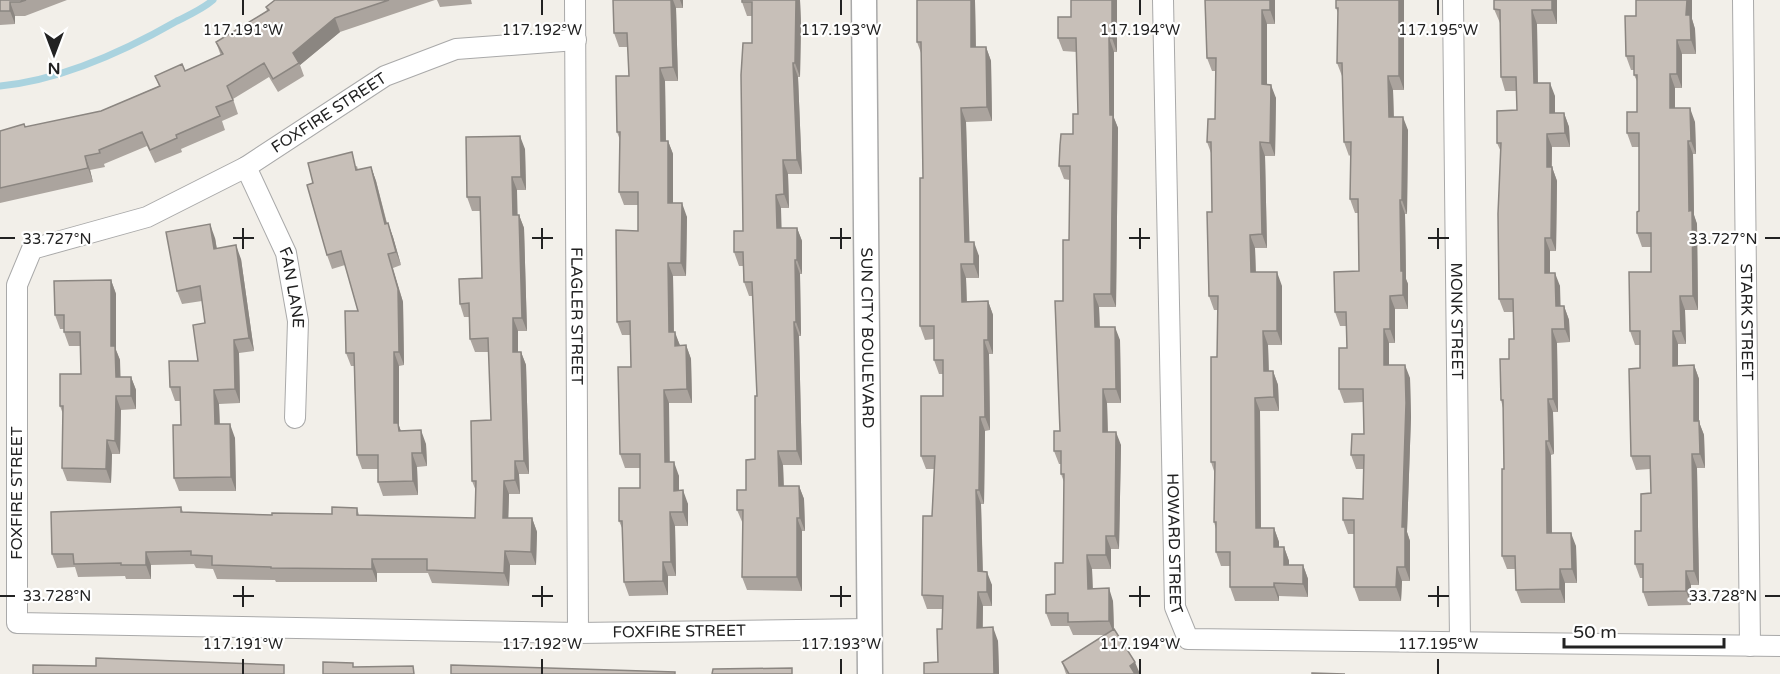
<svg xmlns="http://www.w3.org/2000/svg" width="1780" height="674" font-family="'Varela Round',sans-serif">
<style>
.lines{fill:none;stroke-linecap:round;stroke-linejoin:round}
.stream{stroke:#aad3df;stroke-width:7}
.minor-casing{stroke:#a9a9a9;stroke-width:22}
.tertiary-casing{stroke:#a9a9a9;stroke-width:27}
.minor{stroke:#fff;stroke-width:20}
.tertiary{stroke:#fff;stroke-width:24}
.wall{fill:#aba49e}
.shaded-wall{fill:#8b8681}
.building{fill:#c7bfb8;stroke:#8b8681;stroke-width:1.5}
.ticks{fill:none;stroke:#222;stroke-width:2}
.labels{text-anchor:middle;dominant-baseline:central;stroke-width:4.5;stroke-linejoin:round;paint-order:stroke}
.street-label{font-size:16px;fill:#222;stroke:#fff}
.ticks-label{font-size:15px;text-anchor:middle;fill:#222;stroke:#fff;stroke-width:4.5;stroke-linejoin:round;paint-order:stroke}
</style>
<rect width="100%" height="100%" fill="#f2efe9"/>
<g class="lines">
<!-- stream -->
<path class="stream" d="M 0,86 C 62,80 123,52 177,21 C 189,15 203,9 213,0"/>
<defs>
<g id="minor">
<path id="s1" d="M 575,0 L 578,633"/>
<path id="s2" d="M 1163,0 L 1175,607 L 1188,639 L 1780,646"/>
<path id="s3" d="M 1453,0 L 1460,641"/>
<path id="s4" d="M 1743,0 L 1750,646"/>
<path id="s5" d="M 576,40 L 456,49 L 385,76 L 246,167 L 147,217 L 32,249 L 17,285 L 17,623 L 578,633 L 870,629"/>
<path id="s6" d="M 246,167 L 286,253 L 298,321 L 295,418"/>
</g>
<g id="tertiary">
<path id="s7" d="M 864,0 L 870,674"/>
</g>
</defs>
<!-- minor casing -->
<use href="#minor" class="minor-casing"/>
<!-- tertiary casing -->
<use href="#tertiary" class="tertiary-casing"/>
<!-- minor -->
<use href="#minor" class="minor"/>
<!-- tertiary -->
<use href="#tertiary" class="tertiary"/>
</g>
<!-- wall -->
<path class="wall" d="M 0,0 L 67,0 L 25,16 L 15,16 L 15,24 L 0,25 Z
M 275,0 L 435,0 L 340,32 L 300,65 L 304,76 L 278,92 L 269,77 L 233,99 L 238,114 L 222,121 L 225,130 L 181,149 L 182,152 L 155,163 L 147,146 L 104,164 L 105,167 L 90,170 L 93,182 L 0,203 L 0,131 L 25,127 L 101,111 L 159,86 L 155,76 L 185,71 L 221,56 L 216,42 L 267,11 L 266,7 Z
M 437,0 L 471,0 L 472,4 L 440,7 Z
M 613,0 L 683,0 L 683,8 L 676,8 L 678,81 L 665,81 L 666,141 L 668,141 L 673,154 L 673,203 L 687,217 L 686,276 L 673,276 L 674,332 L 680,345 L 686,345 L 691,359 L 692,403 L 669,403 L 669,462 L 679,476 L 679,491 L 688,504 L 688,526 L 675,526 L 676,576 L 668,576 L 668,595 L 629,596 L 624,582 L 623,530 L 619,521 L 640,488 L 640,468 L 625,468 L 620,454 L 631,367 L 630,335 L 622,335 L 617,322 L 638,231 L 638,205 L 624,205 L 619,192 L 620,140 L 617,132 L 629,76 L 628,47 L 619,47 L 614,33 Z
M 800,0 L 801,24 L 800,77 L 798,77 L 802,174 L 788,174 L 789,208 L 781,208 L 781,228 L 797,228 L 802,241 L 802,274 L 800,274 L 801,336 L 799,336 L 802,465 L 783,465 L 784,486 L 799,486 L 804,499 L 805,531 L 802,531 L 802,591 L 747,590 L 742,577 L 743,524 L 737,510 L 746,490 L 755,459 L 757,396 L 753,296 L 749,296 L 744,282 L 743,266 L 739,266 L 734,252 L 743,231 L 752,43 L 752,16 L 747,16 L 742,2 Z
M 917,0 L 975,0 L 976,47 L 986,47 L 991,61 L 992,121 L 966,122 L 969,242 L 979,256 L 979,278 L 966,278 L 967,302 L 988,301 L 993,315 L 993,354 L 989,354 L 990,430 L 985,431 L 984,504 L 981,504 L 983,572 L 992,585 L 992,606 L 983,606 L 983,627 L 998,641 L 999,674 L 924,674 L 938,662 L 942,629 L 943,609 L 927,609 L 922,595 L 932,516 L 934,469 L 926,469 L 921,456 L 943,396 L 943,374 L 939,374 L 934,360 L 934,339 L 925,340 L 920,326 L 923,178 L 921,53 L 917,42 Z
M 1071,0 L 1117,0 L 1117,52 L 1114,52 L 1114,118 L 1118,128 L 1116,307 L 1099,307 L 1100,327 L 1120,340 L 1121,403 L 1107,403 L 1108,432 L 1121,445 L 1119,549 L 1111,549 L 1111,569 L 1092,569 L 1093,589 L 1113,601 L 1114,629 L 1140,674 L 1066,674 L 1062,662 L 1106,635 L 1073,635 L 1069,626 L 1051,626 L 1046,613 L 1055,594 L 1063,563 L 1064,482 L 1061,474 L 1061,464 L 1059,464 L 1054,451 L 1060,431 L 1063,301 L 1069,240 L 1070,180 L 1064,179 L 1059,166 L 1073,134 L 1078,114 L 1077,52 L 1063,51 L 1058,38 L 1071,17 Z
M 1205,0 L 1275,0 L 1275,24 L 1267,24 L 1267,85 L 1276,98 L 1275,156 L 1265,156 L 1267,248 L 1255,248 L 1256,272 L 1282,286 L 1282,345 L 1268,345 L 1269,371 L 1273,371 L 1278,385 L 1279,411 L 1260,411 L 1261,528 L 1274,528 L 1279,542 L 1279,547 L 1284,547 L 1289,561 L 1289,565 L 1303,565 L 1308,579 L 1308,597 L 1279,596 L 1279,601 L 1235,601 L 1230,587 L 1230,566 L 1221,566 L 1216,552 L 1216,529 L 1214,522 L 1214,471 L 1211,462 L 1217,357 L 1218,310 L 1214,310 L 1209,296 L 1212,212 L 1211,153 L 1207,142 L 1215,119 L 1216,71 L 1212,71 L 1207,58 Z
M 1404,0 L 1404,90 L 1393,90 L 1394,117 L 1408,130 L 1407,214 L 1405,214 L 1406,279 L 1408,284 L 1408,309 L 1395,309 L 1395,343 L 1389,343 L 1389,365 L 1410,378 L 1411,417 L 1407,532 L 1410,541 L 1410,581 L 1402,581 L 1401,601 L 1359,601 L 1354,587 L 1354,534 L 1348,534 L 1343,520 L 1363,499 L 1364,469 L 1356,469 L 1351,455 L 1364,434 L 1363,402 L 1344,403 L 1339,389 L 1347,348 L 1346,326 L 1340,326 L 1335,312 L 1359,271 L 1358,213 L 1355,213 L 1350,199 L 1350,155 L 1349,156 L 1344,142 L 1342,76 L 1337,63 L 1338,13 L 1336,8 Z
M 1557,0 L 1557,24 L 1537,24 L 1538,83 L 1555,96 L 1555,113 L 1564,113 L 1569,127 L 1570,147 L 1552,147 L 1552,167 L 1557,181 L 1556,251 L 1550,251 L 1550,273 L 1560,286 L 1560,306 L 1564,306 L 1569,320 L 1570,342 L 1557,343 L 1558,412 L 1553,412 L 1554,454 L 1551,455 L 1552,533 L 1576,546 L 1577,583 L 1565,583 L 1565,603 L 1521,603 L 1516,590 L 1516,569 L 1507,569 L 1502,556 L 1504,469 L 1503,408 L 1501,400 L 1514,339 L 1513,312 L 1504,312 L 1499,299 L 1501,152 L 1497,143 L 1517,110 L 1517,91 L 1505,91 L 1501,77 L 1500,23 L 1494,9 Z
M 1636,0 L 1692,0 L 1692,19 L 1695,29 L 1696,54 L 1682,54 L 1682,88 L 1675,88 L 1675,108 L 1695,122 L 1696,154 L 1693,154 L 1694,215 L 1697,224 L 1698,310 L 1685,310 L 1686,344 L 1678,344 L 1678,366 L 1694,365 L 1699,379 L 1699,422 L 1704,435 L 1705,468 L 1697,468 L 1699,585 L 1691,585 L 1691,605 L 1648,606 L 1643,592 L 1643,578 L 1640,578 L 1635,564 L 1641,531 L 1651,493 L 1650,469 L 1636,470 L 1631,456 L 1640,368 L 1640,345 L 1635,345 L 1630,331 L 1651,272 L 1651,247 L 1642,247 L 1637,233 L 1639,211 L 1639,147 L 1632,147 L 1627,133 L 1637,112 L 1637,81 L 1634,75 L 1634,70 L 1631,70 L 1626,56 L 1636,16 Z
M 525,149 L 526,190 L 517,190 L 517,215 L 519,215 L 524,228 L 527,331 L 518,331 L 518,352 L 521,352 L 526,365 L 529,474 L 519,474 L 520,494 L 509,494 L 508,518 L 532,518 L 537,532 L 536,565 L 510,565 L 509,586 L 432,583 L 428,573 L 377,573 L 377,582 L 276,582 L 275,580 L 217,579 L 213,569 L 196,568 L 194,564 L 151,565 L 151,579 L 126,579 L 125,576 L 78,577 L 75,567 L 57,568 L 52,554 L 181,507 L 183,512 L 272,515 L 332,514 L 357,508 L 359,515 L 475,518 L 476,491 L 472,481 L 491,420 L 489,352 L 475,352 L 470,339 L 470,317 L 464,317 L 460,304 L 482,278 L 481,211 L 472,211 L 467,197 Z
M 357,166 L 358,170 L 371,167 L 376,181 L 387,223 L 393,237 L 401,265 L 393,268 L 403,302 L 404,365 L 399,366 L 399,426 L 401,431 L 426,444 L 427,466 L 417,467 L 418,495 L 383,496 L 378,482 L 378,469 L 362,469 L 357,455 L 354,366 L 351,366 L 346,353 L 358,311 L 345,265 L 332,269 L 327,255 L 313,183 Z
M 215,238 L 217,249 L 241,259 L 254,351 L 239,353 L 240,403 L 219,404 L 220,424 L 235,438 L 236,491 L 179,491 L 174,478 L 181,425 L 181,401 L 175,401 L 170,387 L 198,361 L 205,323 L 202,301 L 182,304 L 177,291 Z
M 111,280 L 116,294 L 116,350 L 120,360 L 120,377 L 131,377 L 136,390 L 136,409 L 121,410 L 120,454 L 112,454 L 111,483 L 67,481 L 62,468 L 63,414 L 60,406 L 81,374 L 81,346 L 69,346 L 64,332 L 64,329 L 60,329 L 55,315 Z"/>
<!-- shaded-wall -->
<path class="shaded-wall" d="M 671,0 L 673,0 L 676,8 L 678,81 L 673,67 Z
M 680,0 L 683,0 L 683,8 Z
M 796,0 L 800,0 L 801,24 L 800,77 L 795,63 Z
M 971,0 L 975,0 L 975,2 L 976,61 L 971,47 Z
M 1112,0 L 1117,0 L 1117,52 L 1112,38 Z
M 1270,0 L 1275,0 L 1275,24 L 1270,10 Z
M 1399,0 L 1404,0 L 1404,90 L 1399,76 Z
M 1552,0 L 1557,0 L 1557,24 L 1552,10 Z
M 1687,0 L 1692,0 L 1692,19 L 1695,29 L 1696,54 L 1691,40 L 1686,15 Z
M 10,2 L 15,16 L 15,24 L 10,11 Z
M 1262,10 L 1267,24 L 1267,98 L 1262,84 Z
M 1532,10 L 1537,24 L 1538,96 L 1534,83 Z
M 335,18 L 340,32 L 300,65 L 293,53 Z
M 1109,38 L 1114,52 L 1114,118 L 1118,128 L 1116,307 L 1111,294 Z
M 1677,40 L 1682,54 L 1682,88 L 1677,74 Z
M 986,47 L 991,61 L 992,121 L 987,107 Z
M 793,63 L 798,77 L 802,174 L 797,160 Z
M 660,68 L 665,81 L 666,154 L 661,141 Z
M 1670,74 L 1675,88 L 1675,122 L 1670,108 Z
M 1388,76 L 1393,90 L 1394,130 L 1389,117 Z
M 1550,83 L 1555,96 L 1555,127 L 1550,113 Z
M 1271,85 L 1276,98 L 1275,156 L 1270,143 Z
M 961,108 L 966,122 L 970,256 L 965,242 Z
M 1690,108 L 1695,122 L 1696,154 L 1691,141 Z
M 1564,113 L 1569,127 L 1570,147 L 1565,133 Z
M 1403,117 L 1408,130 L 1407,214 L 1402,200 Z
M 1547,134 L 1552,147 L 1551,181 L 1547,167 Z
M 520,136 L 525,149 L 526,190 L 521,177 Z
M 668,141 L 673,154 L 673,216 L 668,203 Z
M 1688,141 L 1693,154 L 1694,215 L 1697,224 L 1698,310 L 1693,296 L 1689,211 Z
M 1260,142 L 1265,156 L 1267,248 L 1262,234 Z
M 85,156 L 90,170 L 93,182 L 88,168 Z
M 783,160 L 788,174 L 789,208 L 784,194 Z
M 371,167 L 376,181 L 390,237 L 385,224 Z
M 1552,167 L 1557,181 L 1556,251 L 1551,238 Z
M 512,177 L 517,190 L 518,229 L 513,215 Z
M 776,195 L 781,208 L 782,241 L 777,228 Z
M 1400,200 L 1405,214 L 1406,279 L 1408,284 L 1408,309 L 1403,295 L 1401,271 Z
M 682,203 L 687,217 L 686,276 L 681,263 Z
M 519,215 L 524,228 L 527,331 L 522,318 Z
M 388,223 L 393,237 L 401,265 L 396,252 Z
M 210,224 L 215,238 L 219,263 L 214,249 Z
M 797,228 L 802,241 L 802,274 L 797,260 Z
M 1250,235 L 1255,248 L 1256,286 L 1251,272 Z
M 1545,238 L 1550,251 L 1550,287 L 1545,273 Z
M 974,242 L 979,256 L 979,278 L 974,264 Z
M 236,245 L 241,259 L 254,351 L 249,338 Z
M 388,254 L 403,302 L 404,365 L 399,352 Z
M 795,260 L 800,274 L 801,336 L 796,322 Z
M 668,263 L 673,276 L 674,346 L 669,332 Z
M 961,264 L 966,278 L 967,315 L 962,302 Z
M 1277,272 L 1282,286 L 1282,345 L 1277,331 Z
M 1555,273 L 1560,286 L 1561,320 L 1556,306 Z
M 111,280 L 116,294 L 116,350 L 120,360 L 121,390 L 116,377 L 111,346 Z
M 1094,294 L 1099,307 L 1100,341 L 1095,327 Z
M 1390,296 L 1395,309 L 1395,343 L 1390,329 Z
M 1680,296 L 1685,310 L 1686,344 L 1681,331 Z
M 988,301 L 993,315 L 993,354 L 988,340 Z
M 1564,306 L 1569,320 L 1570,342 L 1565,329 Z
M 513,318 L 518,331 L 518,365 L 513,352 Z
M 794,322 L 799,336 L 802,465 L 797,451 Z
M 1115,327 L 1120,340 L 1121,403 L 1116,389 Z
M 1384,329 L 1389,343 L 1389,379 L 1384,365 Z
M 1552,329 L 1557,343 L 1558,412 L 1553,399 Z
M 1263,331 L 1268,345 L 1269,385 L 1264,371 Z
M 1673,331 L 1678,344 L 1678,379 L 1673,366 Z
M 675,332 L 680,346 L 675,346 Z
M 234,340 L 239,353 L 240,403 L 235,389 Z
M 984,340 L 989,354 L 990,430 L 985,417 Z
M 686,345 L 691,359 L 692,403 L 687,389 Z
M 394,352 L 399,366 L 399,426 L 403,437 L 404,444 L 394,423 Z
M 521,352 L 526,365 L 529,474 L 524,461 Z
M 1405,365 L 1410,378 L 1411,417 L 1407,532 L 1410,541 L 1410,581 L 1405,567 L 1402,527 Z
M 1694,365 L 1699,379 L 1699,422 L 1704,435 L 1705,468 L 1700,454 L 1694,421 Z
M 1273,371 L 1278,385 L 1279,411 L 1274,397 Z
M 131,377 L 136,390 L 136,409 L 131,396 Z
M 1103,389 L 1107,403 L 1108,445 L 1103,432 Z
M 214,390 L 219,404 L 220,438 L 215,424 Z
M 664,390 L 669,403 L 670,476 L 665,462 Z
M 116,396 L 121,410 L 120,454 L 115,441 Z
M 1255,398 L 1260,411 L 1261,542 L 1256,528 Z
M 1548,399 L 1553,412 L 1554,454 L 1549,441 Z
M 980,417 L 985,431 L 984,504 L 979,490 Z
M 230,424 L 235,438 L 236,491 L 231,477 Z
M 421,430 L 426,444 L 427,466 L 422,453 Z
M 1116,432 L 1121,445 L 1119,549 L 1115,536 Z
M 107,440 L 112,454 L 111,483 L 106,469 Z
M 1546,441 L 1551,455 L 1552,546 L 1547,533 Z
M 778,451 L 783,465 L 784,500 L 779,486 Z
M 412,453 L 417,467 L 418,495 L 413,481 Z
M 1692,454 L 1697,468 L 1699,585 L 1694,571 Z
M 515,461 L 519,474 L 520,494 L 515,480 Z
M 674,462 L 679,476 L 679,504 L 674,491 Z
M 504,481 L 509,494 L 508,531 L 503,518 Z
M 799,486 L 804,499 L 805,531 L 800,518 Z
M 683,490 L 688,504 L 688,526 L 683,512 Z
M 976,490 L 981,504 L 983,585 L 978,571 Z
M 670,512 L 675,526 L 676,576 L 671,562 Z
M 532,518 L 537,532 L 536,565 L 531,552 Z
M 797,518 L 802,531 L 802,591 L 797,577 Z
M 1274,528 L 1279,542 L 1279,561 L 1274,547 Z
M 1571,533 L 1576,546 L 1577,583 L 1572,569 Z
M 1106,536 L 1111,549 L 1111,569 L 1106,555 Z
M 1284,547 L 1289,561 L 1289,579 L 1284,565 Z
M 505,551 L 510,565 L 509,586 L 504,573 Z
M 146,552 L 151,565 L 151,579 L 146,565 Z
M 1087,555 L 1092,569 L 1093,602 L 1088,589 Z
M 372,559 L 377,573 L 377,582 L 372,569 Z
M 663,562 L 668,576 L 668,595 L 663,581 Z
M 1303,565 L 1308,579 L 1308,597 L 1303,584 Z
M 1397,567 L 1402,581 L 1401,601 L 1396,587 Z
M 1560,569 L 1565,583 L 1565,603 L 1560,589 Z
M 1686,571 L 1691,585 L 1691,605 L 1686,591 Z
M 987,572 L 992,585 L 992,606 L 987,592 Z
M 1274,583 L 1279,596 L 1279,601 L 1274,587 Z
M 1109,588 L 1113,601 L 1114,634 L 1109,621 Z
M 978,592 L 983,606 L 982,641 L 977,628 Z
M 993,627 L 998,641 L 999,674 L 994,674 Z
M 1135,662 L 1140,674 L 1133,674 L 1130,666 Z"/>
<!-- building -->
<path class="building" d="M 0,0 L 26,0 L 20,2 L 10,2 L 10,11 L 0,11 Z
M 275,0 L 389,0 L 335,18 L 293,53 L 299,63 L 273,79 L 264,63 L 227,86 L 233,100 L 216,107 L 220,116 L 176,135 L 177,138 L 150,150 L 142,132 L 99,150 L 100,153 L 85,156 L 88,168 L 0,188 L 0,131 L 24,124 L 25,127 L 101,111 L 160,86 L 155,76 L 182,64 L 185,71 L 223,54 L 216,42 L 269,10 L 266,7 Z
M 613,0 L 671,0 L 673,67 L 660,68 L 661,141 L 668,141 L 668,203 L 682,203 L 681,263 L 668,263 L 669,332 L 675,332 L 675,346 L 686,345 L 687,389 L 664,390 L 665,462 L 674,462 L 674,491 L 683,490 L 683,512 L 670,512 L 671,562 L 663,562 L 663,581 L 624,582 L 622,521 L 619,521 L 619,488 L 640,488 L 640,454 L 620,454 L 618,367 L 631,367 L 630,321 L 617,322 L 616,230 L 638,231 L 638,192 L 619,192 L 620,132 L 617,132 L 616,76 L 629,76 L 627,33 L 614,33 Z
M 742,0 L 796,0 L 795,63 L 793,63 L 797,160 L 783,160 L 784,194 L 776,195 L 777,228 L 797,228 L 797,260 L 795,260 L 796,322 L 794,322 L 797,451 L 778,451 L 779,486 L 799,486 L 800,518 L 797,518 L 797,577 L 742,577 L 743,510 L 737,510 L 737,490 L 746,490 L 746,460 L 755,459 L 755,396 L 757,396 L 752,282 L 744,282 L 743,252 L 734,252 L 734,231 L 743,231 L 741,75 L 743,43 L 752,43 L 752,2 L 742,2 Z
M 917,0 L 971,0 L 971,47 L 986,47 L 987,107 L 961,108 L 965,242 L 974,242 L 974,264 L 961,264 L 962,302 L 988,301 L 988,340 L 984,340 L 985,417 L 980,417 L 979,490 L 976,490 L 978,571 L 987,572 L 987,592 L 978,592 L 977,628 L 993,627 L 994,674 L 924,674 L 924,663 L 938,662 L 937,629 L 942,629 L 943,596 L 922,595 L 923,516 L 932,516 L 935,456 L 921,456 L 921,396 L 943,396 L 943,360 L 934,360 L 934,326 L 920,326 L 920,178 L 923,178 L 921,42 L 917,42 Z
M 1071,0 L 1112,0 L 1112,38 L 1109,38 L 1110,115 L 1113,115 L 1111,294 L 1094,294 L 1095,327 L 1115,327 L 1116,389 L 1103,389 L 1103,432 L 1116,432 L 1115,536 L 1106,536 L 1106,555 L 1087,555 L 1088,589 L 1109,588 L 1109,621 L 1068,622 L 1068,613 L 1046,613 L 1046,595 L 1055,594 L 1055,563 L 1063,563 L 1064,474 L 1061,474 L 1061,451 L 1054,451 L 1054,431 L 1060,431 L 1055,301 L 1063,301 L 1063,240 L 1069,240 L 1070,166 L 1059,166 L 1060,145 L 1061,134 L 1073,134 L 1073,114 L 1078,114 L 1076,38 L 1058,38 L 1058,17 L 1071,17 Z
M 1205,0 L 1270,0 L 1270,10 L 1262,10 L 1262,84 L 1271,85 L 1270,143 L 1260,142 L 1262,234 L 1250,235 L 1251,272 L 1277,272 L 1277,331 L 1263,331 L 1264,371 L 1273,371 L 1274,397 L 1255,398 L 1256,528 L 1274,528 L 1274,547 L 1284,547 L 1284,565 L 1303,565 L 1303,584 L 1274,583 L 1274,587 L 1230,587 L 1230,552 L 1216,552 L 1216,522 L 1214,522 L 1215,462 L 1211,462 L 1211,357 L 1217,357 L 1218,296 L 1209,296 L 1207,212 L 1212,212 L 1211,142 L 1207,142 L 1208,119 L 1215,119 L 1216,58 L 1207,58 Z
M 1336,0 L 1399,0 L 1399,76 L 1388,76 L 1389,117 L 1403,117 L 1402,200 L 1400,200 L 1401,271 L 1403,271 L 1403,295 L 1390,296 L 1390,329 L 1384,329 L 1384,365 L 1405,365 L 1406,403 L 1402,527 L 1405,527 L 1405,567 L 1397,567 L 1396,587 L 1354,587 L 1354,520 L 1343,520 L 1343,498 L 1363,499 L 1364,455 L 1351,455 L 1352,434 L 1364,434 L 1363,389 L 1339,389 L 1339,348 L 1347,348 L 1346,312 L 1335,312 L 1334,272 L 1359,271 L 1358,199 L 1350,199 L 1351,142 L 1344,142 L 1342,63 L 1337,63 L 1338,8 L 1336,8 Z
M 1494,0 L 1552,0 L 1552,10 L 1532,10 L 1534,83 L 1550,83 L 1550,113 L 1564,113 L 1565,133 L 1547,134 L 1547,167 L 1552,167 L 1551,238 L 1545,238 L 1545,273 L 1555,273 L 1556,306 L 1564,306 L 1565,329 L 1552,329 L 1553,399 L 1548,399 L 1549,441 L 1546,441 L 1547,533 L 1571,533 L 1572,569 L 1560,569 L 1560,589 L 1516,590 L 1515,556 L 1502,556 L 1502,469 L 1504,469 L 1503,400 L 1501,400 L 1500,359 L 1509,359 L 1509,339 L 1514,339 L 1513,299 L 1499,299 L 1498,214 L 1501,143 L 1497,143 L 1497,111 L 1517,110 L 1516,77 L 1501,77 L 1500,10 L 1494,9 Z
M 1636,0 L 1687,0 L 1686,15 L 1690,15 L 1691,40 L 1677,40 L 1677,74 L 1670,74 L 1670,108 L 1690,108 L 1691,141 L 1688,141 L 1689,211 L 1692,210 L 1693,296 L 1680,296 L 1681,331 L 1673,331 L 1673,366 L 1694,365 L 1694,421 L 1699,421 L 1700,454 L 1692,454 L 1694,571 L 1686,571 L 1686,591 L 1643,592 L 1643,564 L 1635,564 L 1635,531 L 1641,531 L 1641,494 L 1651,493 L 1650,456 L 1631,456 L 1629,369 L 1640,368 L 1640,331 L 1630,331 L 1629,272 L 1651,272 L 1651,233 L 1637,233 L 1637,212 L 1639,211 L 1639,133 L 1627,133 L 1627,112 L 1637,112 L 1637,75 L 1634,75 L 1634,56 L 1626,56 L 1625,16 L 1636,16 Z
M 520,136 L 521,177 L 512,177 L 513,215 L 519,215 L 522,318 L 513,318 L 513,352 L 521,352 L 524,461 L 515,461 L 515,480 L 504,481 L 503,518 L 532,518 L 531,552 L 505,551 L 504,573 L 427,570 L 427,559 L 372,559 L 372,569 L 271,568 L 271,567 L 212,565 L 212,556 L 191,555 L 191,551 L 146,552 L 146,565 L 121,565 L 121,563 L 74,564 L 73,554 L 52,554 L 51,512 L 181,507 L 181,512 L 272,515 L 272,513 L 332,514 L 332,507 L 357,508 L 357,515 L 475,518 L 476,481 L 472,481 L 471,421 L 491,420 L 488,338 L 470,339 L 469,303 L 460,304 L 459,279 L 482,278 L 480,197 L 467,197 L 466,137 Z
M 352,152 L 356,170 L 371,167 L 385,224 L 388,223 L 396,252 L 388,254 L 398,289 L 399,352 L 394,352 L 394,423 L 398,423 L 399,431 L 421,430 L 422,453 L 412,453 L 413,481 L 378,482 L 378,455 L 357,455 L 354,353 L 346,353 L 345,311 L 358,311 L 341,251 L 327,255 L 307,185 L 313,183 L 308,163 Z
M 210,224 L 214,249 L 236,245 L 249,338 L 234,340 L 235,389 L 214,390 L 215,424 L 230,424 L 231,477 L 174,478 L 173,425 L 181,425 L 180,387 L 170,387 L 169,361 L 198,361 L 193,325 L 205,323 L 200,286 L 177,291 L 166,232 Z
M 111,280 L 111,346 L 115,346 L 116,377 L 131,377 L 131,396 L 116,396 L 115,441 L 107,440 L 106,469 L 62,468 L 63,406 L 60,406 L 60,374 L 81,374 L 80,332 L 64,332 L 64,315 L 55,315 L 54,281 Z
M 1114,629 L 1135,662 L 1130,666 L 1135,674 L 1069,674 L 1062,662 Z
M 96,658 L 284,665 L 284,674 L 33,674 L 33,665 L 96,666 Z
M 323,662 L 353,663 L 353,667 L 413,666 L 414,674 L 323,674 Z
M 451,665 L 675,672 L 675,674 L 451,674 Z
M 792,668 L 792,674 L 712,674 L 713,669 Z
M 1312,673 L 1345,674 L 1312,674 Z"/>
<!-- ticks -->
<path class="ticks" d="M 243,0 L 243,15M 542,0 L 542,15M 841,0 L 841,15M 1140,0 L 1140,15M 1438,0 L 1438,15M 243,228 L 243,249M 542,228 L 542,249M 841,228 L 841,249M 1140,228 L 1140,249M 1438,228 L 1438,249M 0,238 L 15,238M 233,238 L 254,238M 532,238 L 553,238M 830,238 L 851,238M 1129,238 L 1150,238M 1428,238 L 1449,238M 1765,238 L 1780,238M 243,586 L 243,607M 542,586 L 542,607M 841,586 L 841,607M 1140,586 L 1140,607M 1438,586 L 1438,607M 0,596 L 15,596M 233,596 L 254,596M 532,596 L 553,596M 830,596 L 851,596M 1129,596 L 1150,596M 1428,596 L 1449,596M 1765,596 L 1780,596M 243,659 L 243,674M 542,659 L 542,674M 841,659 L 841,674M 1140,659 L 1140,674M 1438,659 L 1438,674"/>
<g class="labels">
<!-- street labels -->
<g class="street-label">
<text transform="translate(329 113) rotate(-33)">FOXFIRE STREET</text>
<text stroke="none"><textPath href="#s6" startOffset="130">FAN LANE</textPath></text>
<text stroke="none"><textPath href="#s1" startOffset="316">FLAGLER STREET</textPath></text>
<text stroke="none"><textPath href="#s3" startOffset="321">MONK STREET</textPath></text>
<text stroke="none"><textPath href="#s4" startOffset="322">STARK STREET</textPath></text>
<text stroke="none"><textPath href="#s7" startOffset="338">SUN CITY BOULEVARD</textPath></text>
<text transform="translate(17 493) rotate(-90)">FOXFIRE STREET</text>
<text stroke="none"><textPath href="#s2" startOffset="544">HOWARD STREET</textPath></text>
<text stroke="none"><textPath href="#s5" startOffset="1632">FOXFIRE STREET</textPath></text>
</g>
</g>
<g class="ticks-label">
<text x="243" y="35">117.191°W</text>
<text x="542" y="35">117.192°W</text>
<text x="841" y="35">117.193°W</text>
<text x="1140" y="35">117.194°W</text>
<text x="1438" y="35">117.195°W</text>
<text x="1723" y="244">33.727°N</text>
<text x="57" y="244">33.727°N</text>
<text x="1723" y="601">33.728°N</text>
<text x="57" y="601">33.728°N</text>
<text x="243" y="649">117.191°W</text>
<text x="542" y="649">117.192°W</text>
<text x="841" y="649">117.193°W</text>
<text x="1140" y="649">117.194°W</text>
<text x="1438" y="649">117.195°W</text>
</g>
<!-- north arrow -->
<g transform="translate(54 54) rotate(180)" stroke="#ffffff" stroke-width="4.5" paint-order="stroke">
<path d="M0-4.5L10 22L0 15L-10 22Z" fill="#222222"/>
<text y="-9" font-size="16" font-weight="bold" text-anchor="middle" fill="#222222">N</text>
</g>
<!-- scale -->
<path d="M1564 638v9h160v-9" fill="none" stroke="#222222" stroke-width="3"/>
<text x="1573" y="638" font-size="18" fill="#222222" stroke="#ffffff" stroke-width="4.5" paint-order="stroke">50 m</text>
</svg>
